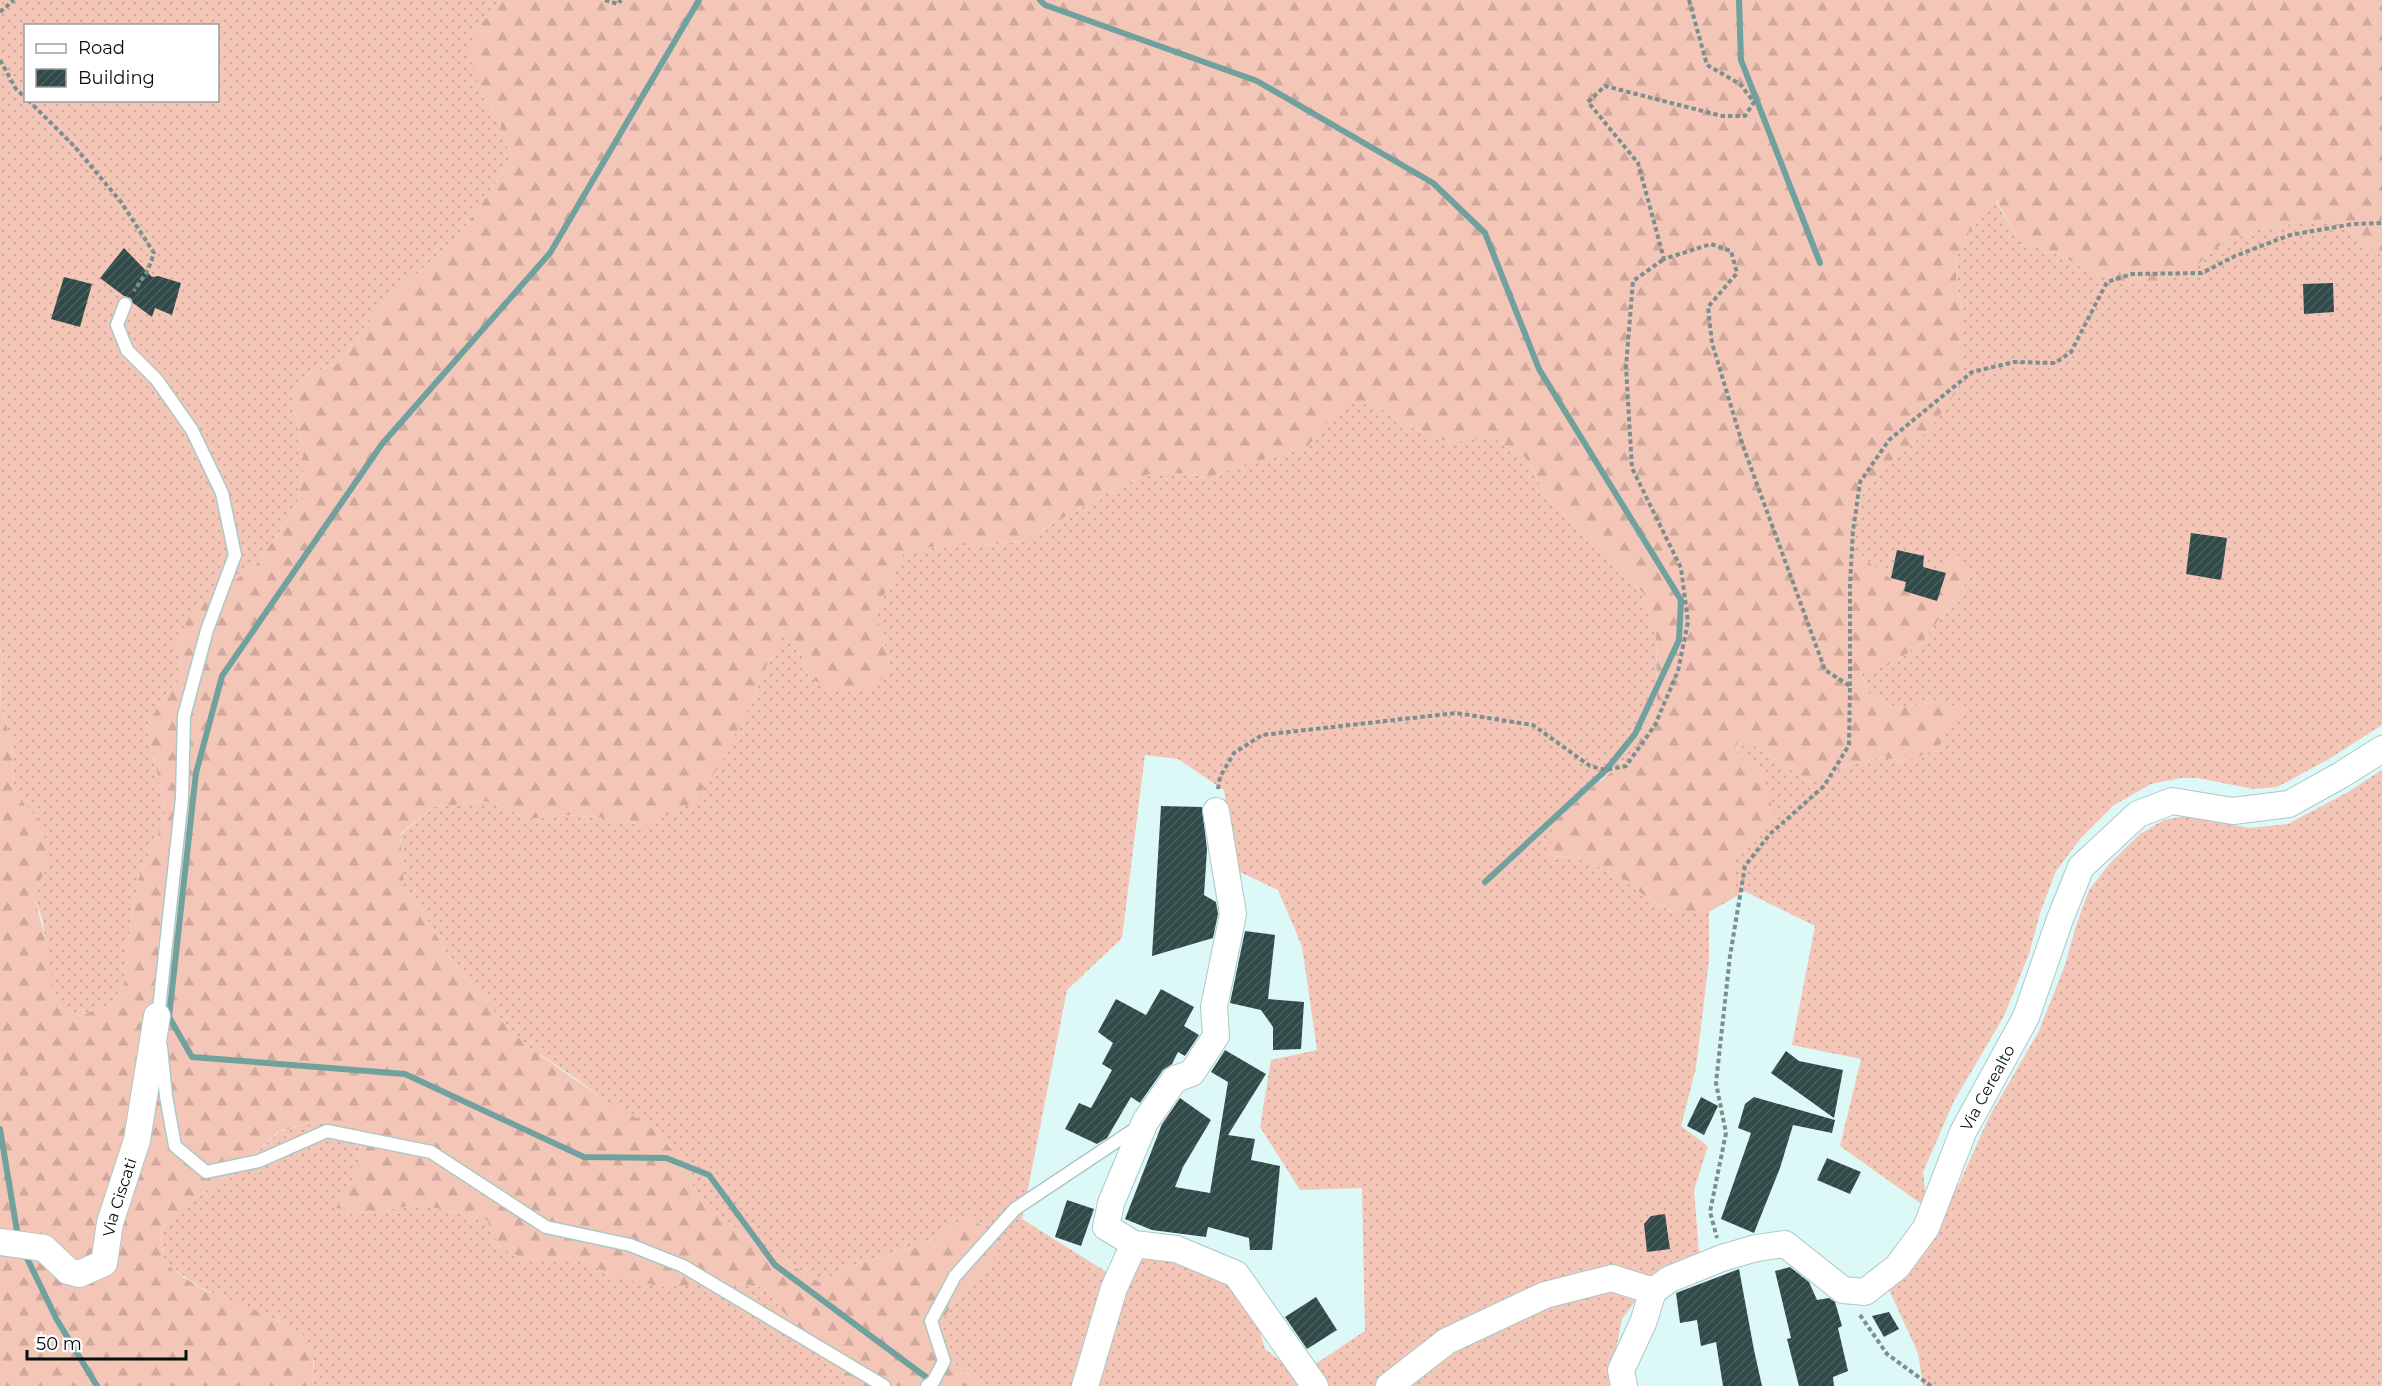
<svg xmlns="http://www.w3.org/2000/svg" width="2382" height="1386" font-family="Montserrat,sans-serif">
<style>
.grass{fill:url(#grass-dots);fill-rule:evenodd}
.forest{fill:url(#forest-firs)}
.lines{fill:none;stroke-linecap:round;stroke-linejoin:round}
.stream{stroke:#71a19e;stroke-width:6}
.building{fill:url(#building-hatch)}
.lane-casing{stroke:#acc8c6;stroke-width:15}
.street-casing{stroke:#acc8c6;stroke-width:28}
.path{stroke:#7b8f8e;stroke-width:4;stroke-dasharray:4.5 3;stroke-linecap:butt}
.lane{stroke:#fff;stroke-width:12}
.street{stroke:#fff;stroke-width:26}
.labels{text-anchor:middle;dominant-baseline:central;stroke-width:6;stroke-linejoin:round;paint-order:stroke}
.street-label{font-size:16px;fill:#06100f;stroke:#fff}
</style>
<defs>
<pattern id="grass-dots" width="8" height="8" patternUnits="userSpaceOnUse" patternTransform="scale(1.5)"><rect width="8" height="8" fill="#f4c6b7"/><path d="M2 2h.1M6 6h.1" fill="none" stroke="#d0a99c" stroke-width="1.8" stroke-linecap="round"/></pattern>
<pattern id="forest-firs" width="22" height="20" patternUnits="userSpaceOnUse" patternTransform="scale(1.5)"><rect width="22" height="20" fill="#f4c6b7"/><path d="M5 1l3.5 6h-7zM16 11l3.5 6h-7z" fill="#d0a99c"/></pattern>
<pattern id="building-hatch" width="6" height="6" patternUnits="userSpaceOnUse" patternTransform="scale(1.5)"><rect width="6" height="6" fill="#314948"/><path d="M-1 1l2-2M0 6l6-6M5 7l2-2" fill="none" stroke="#4b5f5e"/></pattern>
</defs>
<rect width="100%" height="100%" fill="#dcf8f7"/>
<!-- grass -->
<path class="grass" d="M 0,0 L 502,0 L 478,27 L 481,94 L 498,118 L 511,157 L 484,201 L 453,243 L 380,305 L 358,339 L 337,364 L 309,373 L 292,398 L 303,449 L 303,472 L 297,504 L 277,536 L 254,567 L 230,585 L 176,643 L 183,674 L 164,697 L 147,725 L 166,816 L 139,878 L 132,913 L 124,984 L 111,1004 L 79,1016 L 59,1007 L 50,975 L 42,918 L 32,892 L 41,822 L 15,794 L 10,738 L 0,703 L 3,656 L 0,650 ZM 26,26 L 218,26 L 218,100 L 26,100 Z
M 1995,200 L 2021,244 L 2050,250 L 2089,271 L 2186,274 L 2223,243 L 2260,229 L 2328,218 L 2338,222 L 2382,256 L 2382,725 L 2329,759 L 2277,787 L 2253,789 L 2198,778 L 2181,778 L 2151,784 L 2114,805 L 2081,838 L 2056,871 L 2040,913 L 2029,954 L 2004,1016 L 1954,1101 L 1923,1172 L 1927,1208 L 1959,1184 L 1989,1117 L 2039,1031 L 2065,965 L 2076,926 L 2089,890 L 2110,863 L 2140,834 L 2164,820 L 2186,816 L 2249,828 L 2288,824 L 2348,792 L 2382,770 L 2382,1386 L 1923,1386 L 1918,1353 L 1884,1279 L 1927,1208 L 1840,1146 L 1861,1059 L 1792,1045 L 1815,926 L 1744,891 L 1732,899 L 1735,857 L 1756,840 L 1763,776 L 1736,752 L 1738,735 L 1810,782 L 1848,765 L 1884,757 L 1904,762 L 1963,709 L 1937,702 L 1896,708 L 1870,696 L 1861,672 L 1891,664 L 1921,644 L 1973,573 L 1931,573 L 1895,582 L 1872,565 L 1848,542 L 1855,505 L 1882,469 L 1931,428 L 1962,309 L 1956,281 L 1957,254 L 1970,231 Z
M 1347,399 L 1376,406 L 1415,429 L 1448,442 L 1492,437 L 1526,458 L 1547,497 L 1614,560 L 1644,594 L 1656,638 L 1657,700 L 1634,752 L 1600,780 L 1550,856 L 1574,857 L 1617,874 L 1646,897 L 1673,912 L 1709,912 L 1709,960 L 1696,1068 L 1681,1126 L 1708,1146 L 1694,1190 L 1699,1252 L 1660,1268 L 1622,1319 L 1613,1365 L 1618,1386 L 983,1386 L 953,1363 L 937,1328 L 958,1297 L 989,1268 L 952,1225 L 935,1240 L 851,1266 L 819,1282 L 758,1245 L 725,1220 L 695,1190 L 679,1157 L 574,1077 L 527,1046 L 501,1019 L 449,957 L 428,921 L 404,886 L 400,835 L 434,807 L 490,801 L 527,819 L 566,815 L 606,818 L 645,826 L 751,703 L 763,672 L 783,635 L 802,656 L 809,677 L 891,669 L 876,613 L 903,554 L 940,545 L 984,545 L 1021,542 L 1112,490 L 1154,472 L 1191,474 L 1207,478 L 1249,463 L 1306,448 ZM 1145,755 L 1178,759 L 1224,790 L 1236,870 L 1278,890 L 1302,946 L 1317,1050 L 1271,1060 L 1260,1127 L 1300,1190 L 1362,1188 L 1365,1331 L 1299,1375 L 1265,1349 L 1241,1264 L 1130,1240 L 1116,1278 L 1022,1219 L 1067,990 L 1122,938 Z
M 323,1121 L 362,1137 L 356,1175 L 337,1208 L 369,1213 L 419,1204 L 487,1220 L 498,1246 L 526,1260 L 580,1257 L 613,1277 L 707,1285 L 734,1283 L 765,1288 L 815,1352 L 850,1386 L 312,1386 L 314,1361 L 282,1322 L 230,1302 L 200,1287 L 163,1262 L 161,1229 L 192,1201 L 243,1164 L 280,1131 Z"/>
<!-- forest -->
<path class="forest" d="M 502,0 L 2382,0 L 2382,256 L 2338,222 L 2328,218 L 2260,229 L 2223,243 L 2186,274 L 2155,282 L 2126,285 L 2089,271 L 2050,250 L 2021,244 L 1996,200 L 1970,231 L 1957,254 L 1956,281 L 1962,309 L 1963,348 L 1958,389 L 1931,428 L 1882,469 L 1855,504 L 1848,542 L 1872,565 L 1895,582 L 1931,573 L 1959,555 L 1973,573 L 1921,644 L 1891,664 L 1861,673 L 1870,696 L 1896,708 L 1937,702 L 1963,708 L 1936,750 L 1904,762 L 1884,757 L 1848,765 L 1810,782 L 1738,735 L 1736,752 L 1763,776 L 1774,815 L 1756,840 L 1735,857 L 1732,899 L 1709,912 L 1674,912 L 1646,897 L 1617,874 L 1574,857 L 1549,856 L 1554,821 L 1634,752 L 1657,700 L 1656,638 L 1644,594 L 1614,560 L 1547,497 L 1526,458 L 1492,437 L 1448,442 L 1415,429 L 1376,406 L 1347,400 L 1306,448 L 1249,463 L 1207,478 L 1191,474 L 1154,472 L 1112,490 L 1021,542 L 984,545 L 940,545 L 903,554 L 876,613 L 891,668 L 871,690 L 835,692 L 809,677 L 802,656 L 783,636 L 763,672 L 751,703 L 721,763 L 695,802 L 645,826 L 606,818 L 566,815 L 527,819 L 490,801 L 434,807 L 400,834 L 404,886 L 428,921 L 449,957 L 501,1019 L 527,1046 L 603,1099 L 650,1126 L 679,1157 L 695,1190 L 725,1220 L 758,1245 L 819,1282 L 851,1266 L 935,1240 L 952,1225 L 971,1215 L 998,1246 L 989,1268 L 958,1297 L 937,1328 L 953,1363 L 983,1386 L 850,1386 L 815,1352 L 765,1288 L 734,1283 L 665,1287 L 613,1277 L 580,1257 L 526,1260 L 498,1246 L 487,1220 L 419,1204 L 369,1213 L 336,1208 L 356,1175 L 362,1137 L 323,1121 L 279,1131 L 243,1164 L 192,1201 L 161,1229 L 163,1262 C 176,1271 188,1281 201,1288 C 222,1300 295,1323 305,1337 C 315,1353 314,1369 312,1386 L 0,1386 L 0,650 L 3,656 L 0,703 L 10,738 L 15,794 L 41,822 L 51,863 L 32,892 C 46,929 48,968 59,1007 L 79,1016 L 111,1004 L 124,984 L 132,913 L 139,878 L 166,816 L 147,725 L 164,697 L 183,674 L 176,643 L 194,608 L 254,567 L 277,536 L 297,504 L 303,472 L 303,449 L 292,398 L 309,373 L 337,364 L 358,339 L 380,305 L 453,243 L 484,201 L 511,157 L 498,118 L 481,94 L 469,55 L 478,27 Z"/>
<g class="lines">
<!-- stream -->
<path class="stream" d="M 699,0 L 550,253 L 382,444 L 222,676 L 196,773 L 169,1017 L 192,1057 L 405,1074 L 584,1157 L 666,1158 L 709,1175 L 775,1265 L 934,1383
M 1040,0 L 1045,5 L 1257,81 L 1433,183 L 1485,233 L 1539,369 L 1681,600 L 1679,640 L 1635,734 L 1606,770 L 1485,882
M 1739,0 L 1741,60 L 1820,263
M 0,1129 L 18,1237
M 24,1252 L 57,1320 L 97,1386"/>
</g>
<!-- building -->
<path class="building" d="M 124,248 L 152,277 L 158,276 L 181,283 L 172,315 L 155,308 L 152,317 L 133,303 L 131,298 L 124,296 L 100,278 Z
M 64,277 L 92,284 L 80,327 L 51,319 Z
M 2333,283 L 2334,312 L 2304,314 L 2303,284 Z
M 2191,533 L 2227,538 L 2221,580 L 2186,574 Z
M 1897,550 L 1924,556 L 1923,567 L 1946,573 L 1937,601 L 1904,591 L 1906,582 L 1891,578 Z
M 1161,806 L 1202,807 L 1207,849 L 1204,895 L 1216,902 L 1218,914 L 1213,938 L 1152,956 Z
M 1245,931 L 1275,935 L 1268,999 L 1304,1002 L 1301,1049 L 1273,1050 L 1273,1027 L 1261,1010 L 1230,1003 Z
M 1161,989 L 1194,1007 L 1184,1026 L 1199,1035 L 1185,1056 L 1178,1052 L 1172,1064 L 1163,1070 L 1140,1103 L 1131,1097 L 1107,1138 L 1097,1144 L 1065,1129 L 1079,1103 L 1091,1108 L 1112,1070 L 1102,1064 L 1113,1043 L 1098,1032 L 1116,999 L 1146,1015 Z
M 1225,1050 L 1266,1074 L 1228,1135 L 1255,1139 L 1251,1160 L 1280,1166 L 1272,1250 L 1250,1250 L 1249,1238 L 1208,1227 L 1206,1237 L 1152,1230 L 1125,1219 L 1162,1124 L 1180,1098 L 1211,1120 L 1183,1167 L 1175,1187 L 1210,1193 L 1228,1082 L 1211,1072 Z
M 1786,1051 L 1799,1061 L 1843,1070 L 1834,1118 L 1771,1073 Z
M 1701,1097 L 1718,1106 L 1704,1135 L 1687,1126 Z
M 1754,1097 L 1835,1120 L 1832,1133 L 1793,1125 L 1780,1168 L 1754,1233 L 1721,1219 L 1751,1133 L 1738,1128 L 1745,1104 Z
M 1827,1158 L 1861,1172 L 1850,1194 L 1817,1180 Z
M 1067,1200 L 1094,1209 L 1081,1246 L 1055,1237 Z
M 1665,1214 L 1670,1249 L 1647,1252 L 1644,1224 L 1651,1216 Z
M 1790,1267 L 1809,1282 L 1817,1300 L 1829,1298 L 1835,1302 L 1842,1326 L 1838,1328 L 1848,1371 L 1833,1377 L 1834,1386 L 1799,1386 L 1787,1339 L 1791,1338 L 1775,1271 Z
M 1739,1269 L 1754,1350 L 1762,1386 L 1723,1386 L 1716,1342 L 1701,1346 L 1697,1320 L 1680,1323 L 1676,1293 Z
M 1316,1297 L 1337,1330 L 1307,1349 L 1285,1317 Z
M 1889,1312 L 1899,1329 L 1884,1337 L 1872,1316 Z"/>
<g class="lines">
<defs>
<path id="lane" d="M 125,304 L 117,325 L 127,350 L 157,380 L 192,430 L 222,493 L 235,555 L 207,630 L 184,716 L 182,798 L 158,1018
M 161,1047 L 166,1096 L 175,1146 L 206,1172 L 259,1161 L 327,1131 L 431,1152 L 546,1227 L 630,1245 L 683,1266 L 884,1386
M 927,1386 L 933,1382 L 944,1361 L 931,1321 L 955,1276 L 1015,1209 L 1138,1127"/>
<g id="street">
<path d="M 1216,811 L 1233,914 L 1214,1007 L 1216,1036 L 1192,1073 L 1175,1079 L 1145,1122 L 1111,1203 L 1106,1227 L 1134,1244 L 1176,1249 L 1236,1274 L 1315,1386"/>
<path id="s1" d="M 0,1242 L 44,1248 L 68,1271 L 79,1274 L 104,1263 L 110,1223 L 137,1140 L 157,1016"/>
<path d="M 1085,1386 L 1114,1288 L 1134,1244"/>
<path d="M 1389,1386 L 1447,1341 L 1545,1295 L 1612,1278 L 1653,1291"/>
<path id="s2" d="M 1624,1386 L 1621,1370 L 1643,1323 L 1653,1291 L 1670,1279 L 1722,1258 L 1756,1248 L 1785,1244 L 1843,1290 L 1865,1292 L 1897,1267 L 1926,1228 L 1963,1132 L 2026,1017 L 2060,919 L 2081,867 L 2138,814 L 2172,801 L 2233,811 L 2289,804 L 2341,775 L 2382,749"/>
</g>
</defs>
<!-- lane casing -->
<use href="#lane" class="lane-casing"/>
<!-- street casing -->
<use href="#street" class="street-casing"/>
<!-- path -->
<path class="path" d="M 605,0 L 618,4 L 621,0
M 1689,0 L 1707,65 L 1740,84 L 1754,102 L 1745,116 L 1722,116 L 1605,86 L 1588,102 L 1638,163 L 1664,259 L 1711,244 L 1731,251 L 1737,273 L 1708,307 L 1712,343 L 1743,446 L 1825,670 L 1850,686 L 1849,745 L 1824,786 L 1770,834 L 1745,866 L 1730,956 L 1716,1083 L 1726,1133 L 1710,1212 L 1717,1238
M 0,12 L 14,0
M 0,60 L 16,89 L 26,98
M 28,100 L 74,146 L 121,202 L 154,253 L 148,270 L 134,291
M 1850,686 L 1850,584 L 1853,531 L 1860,482 L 1889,440 L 1972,372 L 2014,362 L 2055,363 L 2071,352 L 2107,282 L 2132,274 L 2202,273 L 2235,256 L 2290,235 L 2353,224 L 2382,223
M 1218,789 L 1220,777 L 1234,753 L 1262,735 L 1456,713 L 1533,725 L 1590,766 L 1606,770 L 1626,766 L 1655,725 L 1678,671 L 1688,622 L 1681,568 L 1632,468 L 1626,367 L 1633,281 L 1664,259
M 1860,1315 L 1887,1354 L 1931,1386"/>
<!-- lane -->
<use href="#lane" class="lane"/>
<!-- street -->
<use href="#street" class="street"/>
</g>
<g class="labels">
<!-- street labels -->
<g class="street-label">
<text stroke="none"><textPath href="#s2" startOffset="582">Via Cerealto</textPath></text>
<text stroke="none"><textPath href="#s1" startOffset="184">Via Ciscati</textPath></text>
</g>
</g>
<!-- legend -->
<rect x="24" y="24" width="195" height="78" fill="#ffffff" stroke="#9b9f9f" stroke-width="1.5"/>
<rect x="36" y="44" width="30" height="9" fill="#ffffff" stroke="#9b9f9f" stroke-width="1.5"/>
<text x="78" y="54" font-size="18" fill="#06100f">Road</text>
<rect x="36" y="69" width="30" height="18" fill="url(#building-hatch)" stroke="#9b9f9f" stroke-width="1.5"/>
<text x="78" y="84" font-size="18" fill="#06100f">Building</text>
<!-- scale -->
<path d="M27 1350v9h159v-9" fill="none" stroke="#06100f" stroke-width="3"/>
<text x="36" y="1350" font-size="18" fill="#06100f" stroke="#ffffff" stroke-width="4.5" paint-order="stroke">50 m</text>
</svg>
